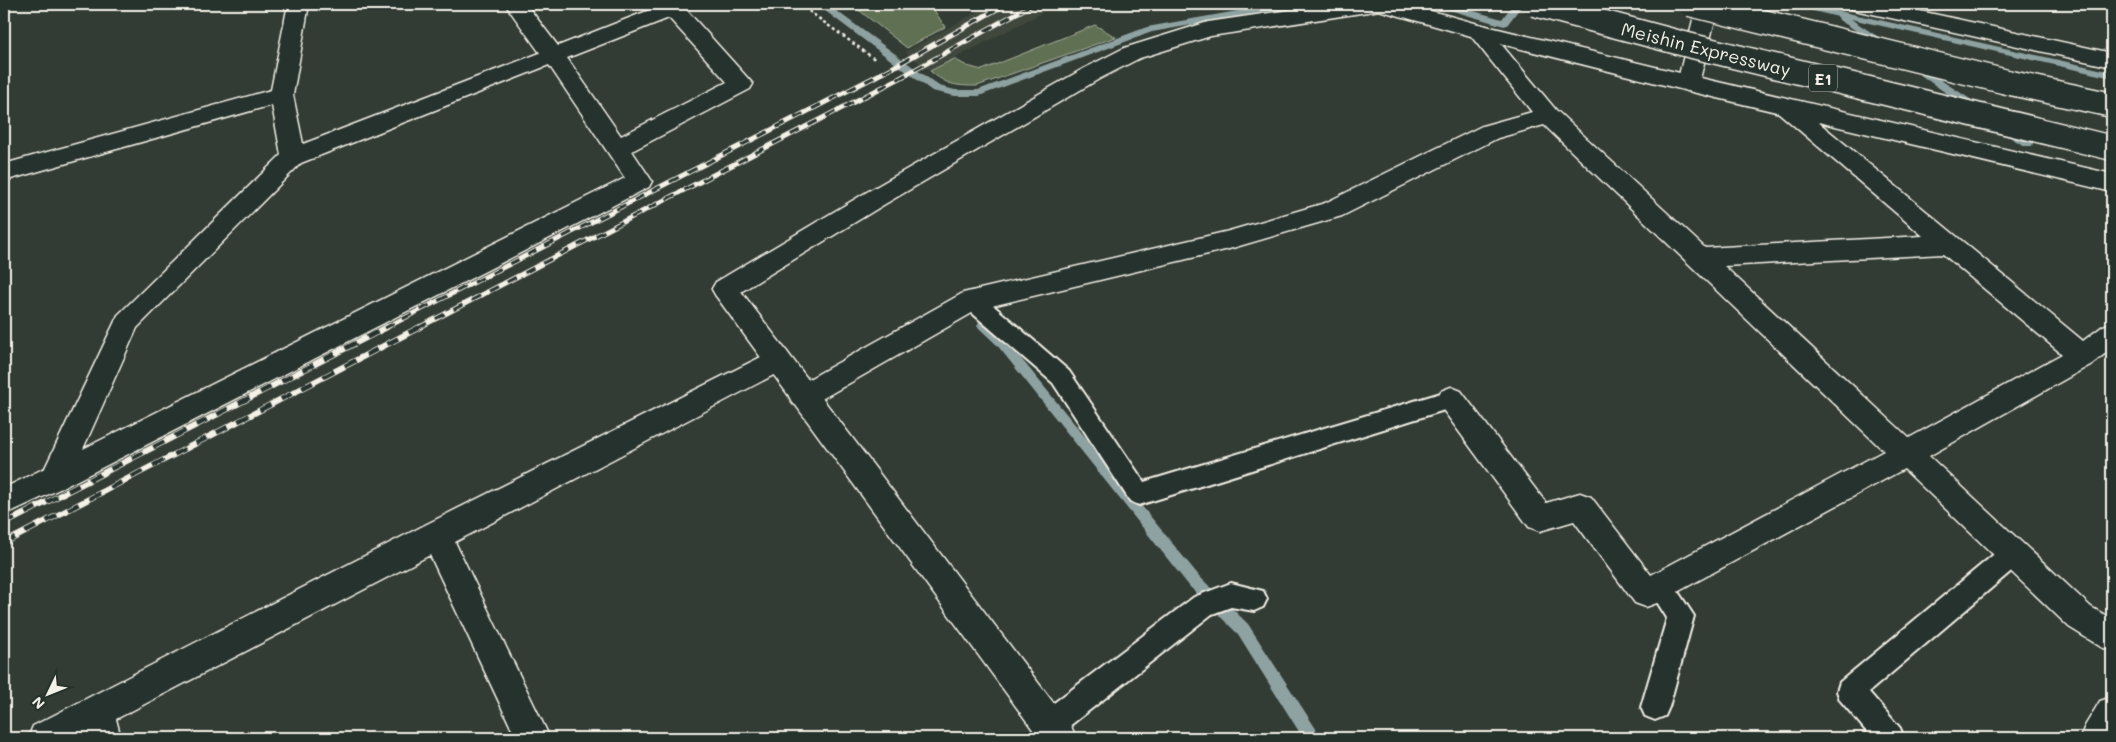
<svg xmlns="http://www.w3.org/2000/svg" width="2116" height="742" font-family="Mali,sans-serif">
<style>
.built{fill:#41473c}
.green{fill:#5f7052;stroke:#aab09d}
.lines{fill:none;stroke-linecap:round;stroke-linejoin:round}
.stream{fill:#8fa2a2;fill-rule:evenodd}
.service-casing{stroke:#f4f1e8;stroke-width:4}
.minor-casing{stroke:#f4f1e8;stroke-width:3}
.tertiary-casing{stroke:#f4f1e8;stroke-width:3}
.path{stroke:#f4f1e8;stroke-width:2.5;stroke-dasharray:3 3;stroke-linecap:butt}
.service{fill:#26332d;fill-rule:evenodd}
.minor{fill:#26332d;fill-rule:evenodd}
.tertiary{fill:#26332d;fill-rule:evenodd}
.rail-far1-casing{stroke:#f4f1e8;stroke-width:5}
.rail-casing{stroke:#f4f1e8;stroke-width:6}
.rail-far1{stroke:#26332d;stroke-width:3;stroke-dasharray:10;stroke-linecap:butt}
.rail{stroke:#26332d;stroke-width:4.5;stroke-dasharray:12;stroke-linecap:butt}
.motorway-bridge-casing{stroke:#f4f1e8;stroke-width:27;stroke-linecap:butt}
.motorway-bridge{stroke:#26332d;stroke-width:24}
.labels{text-anchor:middle;dominant-baseline:central;stroke-width:4;stroke-linejoin:round;paint-order:stroke}
.shield{fill:#26332d;stroke:#b6b8b0;stroke-width:1}
.shield-label{font-size:16px;font-weight:bold;fill:#f4f1e8}
.street-label{font-size:18px;fill:#f4f1e8;stroke:#26332d}
</style>
<rect width="100%" height="100%" fill="#323c34"/>
<filter id="ink" filterUnits="userSpaceOnUse"><feTurbulence type="fractalNoise" baseFrequency=".02" numOctaves="2"/><feDisplacementMap in="SourceGraphic" scale="10" xChannelSelector="R" yChannelSelector="G"/><feConvolveMatrix kernelMatrix="1 2 1 2 8 2 1 2 1" color-interpolation-filters="sRGB"/></filter>
<g filter="url(#ink)">
<!-- built -->
<path class="built" d="M 991,4 L 1059,4 L 930,71 L 905,52 Z"/>
<!-- green -->
<path class="green" d="M 851,4 L 930,4 L 945,27 L 907,48 Z
M 1095,25 L 1116,37 L 977,86 C 955,86 947,85 930,71 L 954,59 L 967,66 L 982,70 Z"/>
<g class="lines">
<!-- stream -->
<path class="stream" d="M 816,4 L 827,4 L 939,86 L 955,90 L 978,90 L 1147,27 L 1277,4 L 1298,4 L 1293,7 L 1152,32 L 979,96 L 955,96 L 932,91 Z
M 1434,4 L 1449,4 L 1502,19 L 1513,4 L 1523,4 L 1507,25 L 1504,26 L 1436,6 Z
M 1791,4 L 1808,4 L 2112,72 L 2112,78 L 1851,19 L 1886,42 L 1887,44 L 1882,47 L 1839,20 L 1838,17 L 1793,6 Z
M 1913,62 L 1981,106 L 1982,109 L 1981,112 L 1973,112 L 1909,67 L 1909,63 Z
M 2006,125 L 2032,140 L 2033,143 L 2032,146 L 2024,146 L 2002,132 L 2001,129 L 2002,126 Z
M 983,320 L 987,322 L 1005,339 L 1200,577 L 1248,624 L 1322,738 L 1303,738 L 1238,634 L 1190,587 L 997,345 L 979,328 L 977,325 L 979,322 Z"/>
<defs>
<path id="service" d="M 972,292 L 980,294 L 1069,371 L 1144,482 L 1451,390 L 1459,392 L 1462,399 L 1459,406 L 1451,408 L 1139,505 L 1130,501 L 1053,383 L 964,306 L 961,300 L 964,294 Z
M 2013,543 L 2022,546 L 2026,554 L 2022,562 L 1869,692 L 1900,728 L 1904,738 L 1872,738 L 1840,700 L 1837,691 L 1840,682 L 2004,546 Z
M 1660,574 L 1669,578 L 1694,616 L 1669,707 L 1665,716 L 1655,720 L 1645,716 L 1641,707 L 1667,618 L 1647,586 L 1651,578 Z
M 1231,583 L 1263,591 L 1267,599 L 1263,607 L 1254,611 L 1231,607 L 1212,614 L 1058,735 L 1049,738 L 1038,735 L 1034,725 L 1038,715 L 1194,597 Z"/>
<path id="minor" d="M 288,4 L 309,4 L 293,95 L 303,144 L 540,53 L 505,4 L 526,4 L 558,46 L 665,4 L 681,4 L 753,84 L 750,89 L 632,151 L 652,181 L 649,187 L 66,486 L 4,515 L 4,488 L 45,468 L 118,315 L 281,155 L 272,105 L 4,181 L 4,164 L 271,90 ZM 669,18 L 727,82 L 621,136 L 567,58 ZM 549,65 L 625,178 L 83,449 L 137,328 L 301,163 Z
M 1331,4 L 1385,4 L 1382,9 L 1374,11 L 1211,36 L 1140,58 L 1099,79 L 885,204 L 734,296 L 725,299 L 716,296 L 712,289 L 716,282 L 867,192 L 1083,69 L 1124,48 L 1208,22 Z
M 1697,4 L 1719,4 L 1699,83 L 1696,88 L 1688,91 L 1680,88 L 1677,83 Z
M 1848,4 L 1888,4 L 2112,53 L 2112,67 L 1859,11 L 1851,9 Z
M 1478,24 L 1486,26 L 1556,110 L 1705,248 L 1923,236 L 1778,112 L 1775,107 L 1778,102 L 1786,99 L 1794,102 L 2083,341 L 2103,326 L 2112,323 L 2112,348 L 2092,364 L 1929,456 L 2091,607 L 2112,619 L 2112,651 L 2101,647 L 2069,627 L 1904,469 L 1657,603 L 1646,607 L 1635,603 L 1574,521 L 1540,531 L 1529,527 L 1441,407 L 1437,399 L 1441,391 L 1451,387 L 1461,391 L 1546,503 L 1580,493 L 1591,497 L 1651,575 L 1884,451 L 1544,125 L 1498,138 L 1342,216 L 1229,249 L 979,309 L 813,404 L 803,407 L 793,404 L 789,396 L 793,388 L 963,293 L 1229,231 L 1325,203 L 1482,126 L 1532,112 L 1467,31 L 1470,26 ZM 1943,254 L 2062,354 L 1909,438 L 1724,266 Z
M 777,349 L 787,352 L 791,360 L 787,368 L 455,542 L 550,738 L 516,738 L 430,555 L 116,719 L 121,738 L 87,738 L 86,735 L 79,738 L 28,738 L 33,726 L 425,525 Z
M 2112,697 L 2112,738 L 2080,738 L 2085,726 L 2100,701 Z"/>
<path id="tertiary" d="M 1373,4 L 1406,4 L 1482,25 L 1688,75 L 2112,174 L 2112,192 L 1688,91 L 1478,38 L 1375,9 Z
M 725,279 L 734,282 L 1071,726 L 1076,738 L 1039,738 L 716,296 L 712,289 L 716,282 Z"/>
</defs>
<!-- service casing -->
<use href="#service" class="service-casing"/>
<!-- minor casing -->
<use href="#minor" class="minor-casing"/>
<!-- tertiary casing -->
<use href="#tertiary" class="tertiary-casing"/>
<!-- path -->
<path class="path" d="M 799,4 L 876,60"/>
<!-- service -->
<use href="#service" class="service"/>
<!-- minor -->
<use href="#minor" class="minor"/>
<!-- tertiary -->
<use href="#tertiary" class="tertiary"/>
<defs>
<path id="rail-far1" d="M 385,328 L 890,69 L 1006,4
M 418,328 L 900,78 L 1033,4"/>
<path id="rail" d="M 4,524 L 387,327
M 4,543 L 420,327"/>
</defs>
<!-- rail-far1 casing -->
<use href="#rail-far1" class="rail-far1-casing"/>
<!-- rail casing -->
<use href="#rail" class="rail-casing"/>
<!-- rail-far1 -->
<use href="#rail-far1" class="rail-far1"/>
<!-- rail -->
<use href="#rail" class="rail"/>
<defs>
<path id="motorway-bridge" d="M 1534,4 L 1688,45 L 2112,148
M 1690,4 L 2011,83 L 2112,105"/>
</defs>
<!-- motorway-bridge casing -->
<use href="#motorway-bridge" class="motorway-bridge-casing"/>
<!-- motorway-bridge -->
<use href="#motorway-bridge" class="motorway-bridge"/>
</g>
</g>
<g class="labels">
<!-- shield labels -->
<rect class="shield" x="1809" y="64.5" width="28" height="27" rx="4"/>
<g class="shield-label">
<text x="1823" y="78">E1</text>
</g>
<!-- street labels -->
<g class="street-label">
<text transform="translate(1706 49) rotate(14)">Meishin Expressway</text>
</g>
</g>
<!-- margin -->
<rect width="2116" height="742" fill="none" stroke="#26332d" stroke-width="20"/>
<rect x="10" y="10" width="2096" height="722" fill="none" stroke="#f4f1e8" stroke-width="2" filter="url(#ink)"/>
<!-- north arrow -->
<g transform="translate(48 694) rotate(227)" stroke="#26332d" stroke-width="4" paint-order="stroke">
<path d="M0-4L9 19L0 12L-9 19Z" fill="#f4f1e8"/>
<text y="-8" font-size="14" font-weight="bold" text-anchor="middle" fill="#f4f1e8">N</text>
</g>
</svg>
